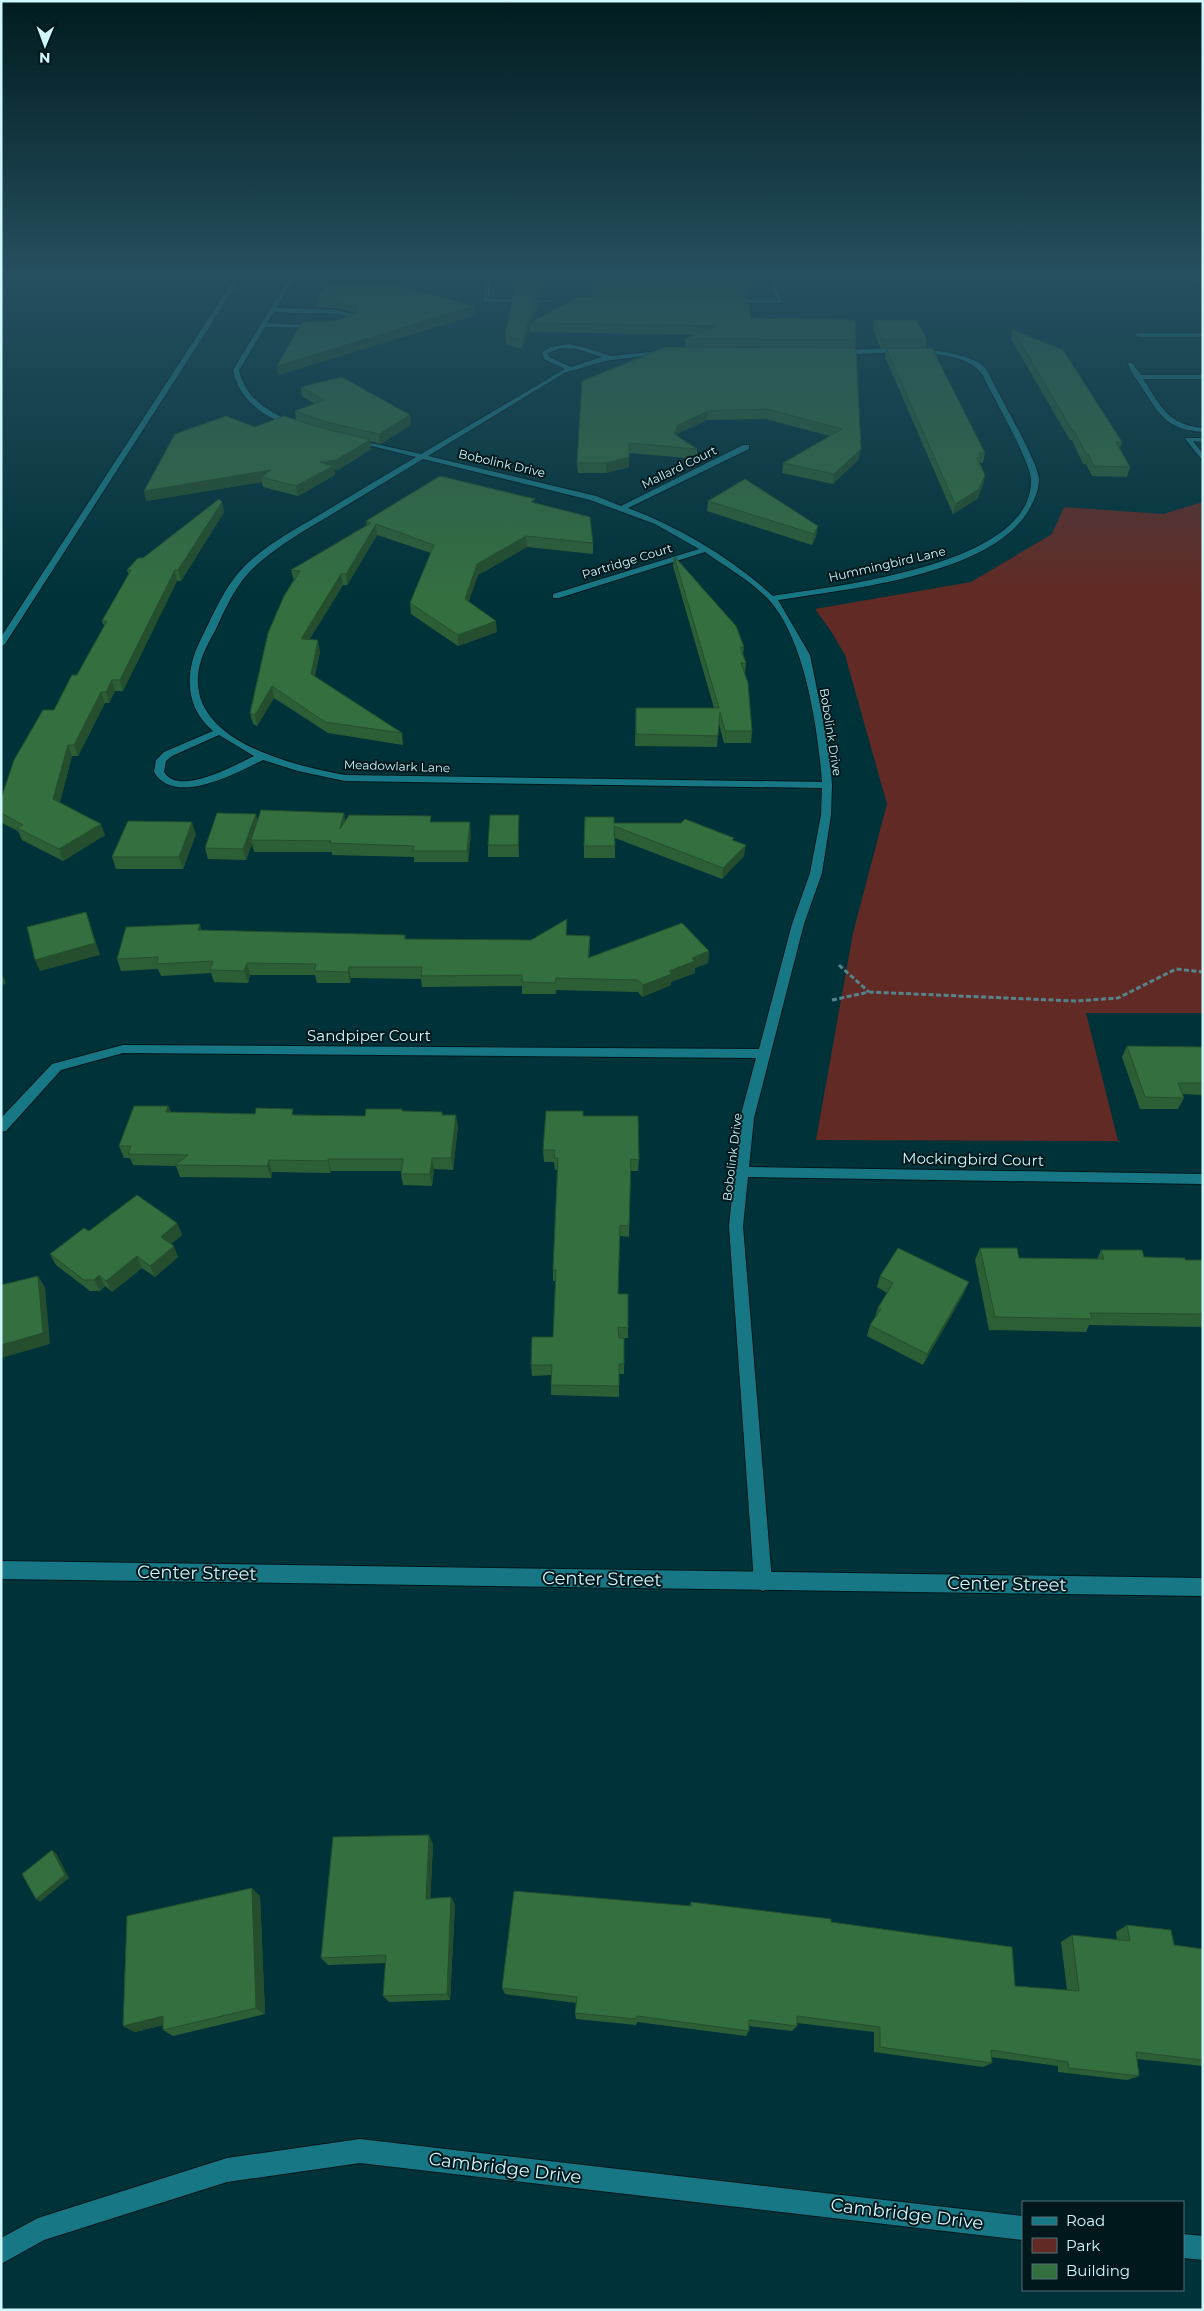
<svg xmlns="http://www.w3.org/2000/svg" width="1204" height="2311" font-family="Montserrat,sans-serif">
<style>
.green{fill:#622a24}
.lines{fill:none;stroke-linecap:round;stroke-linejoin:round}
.service-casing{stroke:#00181c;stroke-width:2}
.minor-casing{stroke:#00181c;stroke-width:2}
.tertiary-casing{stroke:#00181c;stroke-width:2}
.path{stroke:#55838a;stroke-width:3;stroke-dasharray:5 2.5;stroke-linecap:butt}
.service{fill:#187784;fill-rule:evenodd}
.minor{fill:#187784;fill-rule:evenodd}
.tertiary{fill:#187784;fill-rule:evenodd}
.wall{fill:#2d5f37}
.shaded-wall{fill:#244e2d}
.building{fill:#346f40;stroke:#244e2d}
.labels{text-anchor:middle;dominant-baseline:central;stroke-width:4;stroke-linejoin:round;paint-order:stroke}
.far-street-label{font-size:12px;fill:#cff7fd;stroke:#00181c}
.street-label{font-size:15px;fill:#cff7fd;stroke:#00181c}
.near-street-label{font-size:18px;fill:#cff7fd;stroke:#00181c}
</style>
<rect width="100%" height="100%" fill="#003239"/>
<!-- green -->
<path class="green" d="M 1203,502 L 1203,1013 L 1086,1013 L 1118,1141 L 816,1140 L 853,933 L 887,804 L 845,655 L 831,631 L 815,609 L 971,582 L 1052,534 L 1064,507 L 1163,514 Z"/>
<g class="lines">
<defs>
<path id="service" d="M 238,273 L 244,273 L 5,644 L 1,647 L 1,637 Z
M 487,273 L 493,273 L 489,299 L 590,301 L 484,302 L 483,292 Z
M 767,273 L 773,273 L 782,303 L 729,303 L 731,300 L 777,300 Z
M 1203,333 L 1203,337 L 1138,337 L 1135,335 L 1138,333 Z
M 1128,363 L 1132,363 L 1141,375 L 1203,375 L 1203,379 L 1143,379 C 1162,407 1166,424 1203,428 L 1203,432 C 1165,429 1160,415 1141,386 C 1137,379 1129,370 1128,363 Z
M 1186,438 L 1203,438 L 1203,442 L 1193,441 L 1203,454 L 1203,461 L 1186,440 Z"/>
<path id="minor" d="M 292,273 L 298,273 L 276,308 L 337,310 L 358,316 L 355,322 L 346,326 L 343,324 L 352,317 L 337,314 L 274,312 L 267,323 L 320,326 L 317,328 L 265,327 L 239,370 C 246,400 270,413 297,424 L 295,427 C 265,418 239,401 233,370 Z
M 569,344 L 587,348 L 611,356 L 670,350 L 673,352 L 605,361 L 564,373 L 428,456 L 596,496 L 621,506 L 743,445 L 749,445 L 749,449 L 628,508 C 681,528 731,558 773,596 C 834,586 1033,566 1031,480 C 1031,462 993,397 983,376 C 966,343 872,354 839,355 L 837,352 C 870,347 953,345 981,364 C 985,367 988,372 990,376 C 1000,398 1037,459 1039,479 C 1039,487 1036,497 1032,504 C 999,575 847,589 778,600 L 810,655 L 829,749 L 832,785 L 831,815 L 822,873 L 804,924 L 754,1118 L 749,1167 L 1203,1174 L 1203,1184 L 748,1177 L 743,1226 L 772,1582 L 769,1588 L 763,1591 L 757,1588 L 754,1582 L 729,1226 L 740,1118 L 756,1058 L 123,1053 L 61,1070 L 6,1131 L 1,1132 L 1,1118 L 52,1064 L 123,1045 L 759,1049 L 792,924 L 810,873 L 821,815 L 822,788 L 345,781 L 298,771 L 263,760 C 236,773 175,807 154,772 L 156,760 L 164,752 L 213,731 C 184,707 185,671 200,641 C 211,619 220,597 235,577 C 257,549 291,532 321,514 C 352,495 384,476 416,457 L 352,441 L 352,439 L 421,454 L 565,369 L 544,359 L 542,352 L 551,347 ZM 561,348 L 577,349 L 602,357 L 571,367 L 549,357 L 548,353 ZM 423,459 L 590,500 L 655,524 L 699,549 L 553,594 L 553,598 L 559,598 L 705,552 C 727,568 757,584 774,606 C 806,647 818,731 822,782 L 345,775 C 296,766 193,743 198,676 C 199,660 207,645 215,631 C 227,605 237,581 260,562 C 281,544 305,530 329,516 C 360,497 392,478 423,459 ZM 219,735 L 254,756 C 235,765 179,797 164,772 L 166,761 L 172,756 Z
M 360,2139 L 1023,2216 L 1023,2240 L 360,2163 L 227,2182 L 44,2240 L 1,2264 L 1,2238 L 38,2218 L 227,2158 Z
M 1183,2234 L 1203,2236 L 1203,2260 L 1183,2258 Z"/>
<path id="tertiary" d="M 1,1561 L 1203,1578 L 1203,1596 L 1,1579 Z"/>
</defs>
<!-- service casing -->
<use href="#service" class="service-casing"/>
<!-- minor casing -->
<use href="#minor" class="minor-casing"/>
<!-- tertiary casing -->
<use href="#tertiary" class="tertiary-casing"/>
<!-- path -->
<path class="path" d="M 839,965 L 869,992
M 832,1000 L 869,992 L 1075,1001 L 1118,998 L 1176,969 L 1203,972"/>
<!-- service -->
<use href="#service" class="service"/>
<!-- minor -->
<use href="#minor" class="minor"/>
<!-- tertiary -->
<use href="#tertiary" class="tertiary"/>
</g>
<!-- wall -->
<path class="wall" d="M 516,273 L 549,273 L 541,297 L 538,297 L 538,305 L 531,323 L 592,297 L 592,285 L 605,277 L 605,273 L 746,273 L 748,285 L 747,297 L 751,318 L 856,340 L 855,348 L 859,459 L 833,484 L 782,473 L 783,463 L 830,436 L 766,419 L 707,420 L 677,434 L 677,436 L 697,449 L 697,459 L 629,453 L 629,467 L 606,473 L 578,473 L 577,463 L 685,347 L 685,339 L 696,335 L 530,332 L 530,326 L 522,349 L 506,344 L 505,335 L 515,296 L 514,283 Z
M 1173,273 L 1203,273 L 1203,288 Z
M 328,282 L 475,315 L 278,375 L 339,320 L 355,313 L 337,308 L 317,307 L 316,299 Z
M 874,320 L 927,340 L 926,348 L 985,453 L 983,463 L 980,463 L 980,465 L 985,475 L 983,485 L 977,499 L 953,514 L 885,357 L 886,349 L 881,349 L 873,329 Z
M 1013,330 L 1122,442 L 1120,448 L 1130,467 L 1127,477 L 1092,476 L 1086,464 L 1083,464 L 1072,440 L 1070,440 L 1011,339 Z
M 301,387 L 410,415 L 411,425 L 380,444 L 370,441 L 371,449 L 338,470 L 334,470 L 335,475 L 298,496 L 263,487 L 262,482 L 146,501 L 255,427 L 296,420 L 295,411 L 315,404 L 302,396 Z
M 708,501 L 818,526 L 816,536 L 812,545 L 707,511 Z
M 536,503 L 593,543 L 593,554 L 527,547 L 478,575 L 468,602 L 497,632 L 458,646 L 411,614 L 410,603 L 431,553 L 377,535 L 347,585 L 343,585 L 309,640 L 320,651 L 315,676 L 402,733 L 403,745 L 328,733 L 274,698 L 257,726 L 253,724 L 250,713 L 294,581 L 291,570 L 367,525 L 366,521 Z
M 224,512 L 181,581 L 177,581 L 123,691 L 115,691 L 109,703 L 105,703 L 78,756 L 72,756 L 60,802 L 105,835 L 63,861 L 22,840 L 18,831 L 2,823 L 1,821 L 1,799 L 54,710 L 77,675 L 104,626 L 102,621 L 129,575 L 127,570 L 143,558 Z
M 674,556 L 744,647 L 743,654 L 746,663 L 745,674 L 752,731 L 751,743 L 724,743 L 719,724 L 717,747 L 635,746 L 636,708 L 714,708 L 673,566 Z
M 344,813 L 345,821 L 431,822 L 471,834 L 468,862 L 414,862 L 414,857 L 332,855 L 332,852 L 254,852 L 252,844 L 246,860 L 208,859 L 205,848 L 258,820 Z
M 519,815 L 519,857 L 488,857 L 488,845 Z
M 614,823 L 734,840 L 744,856 L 722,879 L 615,838 L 615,858 L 584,858 L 584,846 Z
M 196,834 L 183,869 L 116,869 L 112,857 Z
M 202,930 L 405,935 L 406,939 L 531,940 L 567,935 L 590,936 L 589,958 L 709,951 L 708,963 L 695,968 L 695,973 L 671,982 L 671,985 L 642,997 L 638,992 L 556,990 L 556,994 L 522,994 L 522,986 L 422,987 L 421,979 L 351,978 L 350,983 L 317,983 L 315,975 L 250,975 L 248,983 L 214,982 L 211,973 L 161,976 L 158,969 L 121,971 L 117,959 Z
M 1127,1046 L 1203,1047 L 1203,1095 L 1182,1094 L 1184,1098 L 1178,1109 L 1140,1109 L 1122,1057 Z
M 168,1106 L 171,1112 L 365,1116 L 402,1109 L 403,1111 L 443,1115 L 458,1126 L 453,1170 L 434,1169 L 432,1186 L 403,1185 L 401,1174 L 402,1171 L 331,1171 L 330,1173 L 272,1172 L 271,1178 L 180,1177 L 176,1166 L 133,1165 L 130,1158 L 124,1158 L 119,1146 Z
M 583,1116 L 639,1160 L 638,1171 L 630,1171 L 629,1237 L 620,1236 L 618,1294 L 628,1328 L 628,1338 L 624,1338 L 624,1374 L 619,1374 L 619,1397 L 551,1395 L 551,1375 L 532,1376 L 531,1365 L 553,1337 L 556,1281 L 553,1281 L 553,1270 L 558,1170 L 555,1170 L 554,1162 L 544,1162 L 543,1150 Z
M 177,1223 L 182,1235 L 171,1244 L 178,1257 L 155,1277 L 142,1268 L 112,1292 L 105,1286 L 100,1291 L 90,1291 L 56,1265 L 50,1254 L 89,1231 Z
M 980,1248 L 1019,1258 L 1097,1259 L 1101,1250 L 1144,1257 L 1185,1260 L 1203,1260 L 1203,1327 L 1089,1325 L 1086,1332 L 989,1330 L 975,1260 Z
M 880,1276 L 964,1293 L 923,1365 L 867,1336 L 870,1325 L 874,1319 L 878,1308 L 887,1293 L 877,1287 Z
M 429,1835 L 433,1845 L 430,1898 L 451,1897 L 455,1905 L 450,2000 L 389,2002 L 383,1996 L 386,1963 L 328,1965 L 321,1958 Z
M 260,1896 L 265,2014 L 173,2036 L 163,2030 L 163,2025 L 135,2032 L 123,2026 Z
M 691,1902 L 831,1922 L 1015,1986 L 1067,1990 L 1061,1942 L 1072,1935 L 1117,1940 L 1116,1932 L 1127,1925 L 1174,1945 L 1203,1949 L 1203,2066 L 1137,2059 L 1139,2076 L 1127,2080 L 1058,2072 L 1058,2066 L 991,2057 L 992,2063 L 983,2067 L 874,2052 L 874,2032 L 797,2023 L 797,2026 L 792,2031 L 749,2026 L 749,2031 L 746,2036 L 637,2022 L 636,2025 L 576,2019 L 575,2013 L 576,2003 L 505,1994 L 502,1988 L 690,1905 Z"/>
<!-- shaded-wall -->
<path class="shaded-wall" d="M 544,273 L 549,273 L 541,297 L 540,283 Z
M 537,296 L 538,305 L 531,323 L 530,323 L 530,326 L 522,349 L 522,340 Z
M 474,306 L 475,315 L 278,375 L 277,366 Z
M 708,411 L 707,420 L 677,434 L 673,444 L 674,434 L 678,425 Z
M 410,415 L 411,425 L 380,444 L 379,434 Z
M 370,440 L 371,449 L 338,470 L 334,470 L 335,475 L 298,496 L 296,486 L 320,462 Z
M 861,449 L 859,459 L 833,484 L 834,474 Z
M 629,457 L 629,467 L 606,473 L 606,463 Z
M 271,470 L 261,477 L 262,482 L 146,501 L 144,491 Z
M 985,475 L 983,485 L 977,499 L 953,514 L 955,504 Z
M 222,502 L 224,512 L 181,581 L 178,570 Z
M 376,524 L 377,535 L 347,585 L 346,574 Z
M 818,526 L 816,536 L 812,545 L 814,534 Z
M 526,536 L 527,547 L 478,575 L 466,610 L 465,599 L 477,564 Z
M 175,570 L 177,581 L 123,691 L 120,680 Z
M 341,574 L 343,585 L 303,650 L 301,639 Z
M 496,621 L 497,632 L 458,646 L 458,635 Z
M 318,640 L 320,651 L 313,685 L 311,674 Z
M 112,680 L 115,691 L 109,703 L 106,692 Z
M 272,686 L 274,698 L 257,726 L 255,715 Z
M 101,692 L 105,703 L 78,756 L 74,745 Z
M 68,745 L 72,756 L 58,810 L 53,799 Z
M 344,813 L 346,825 L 340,829 Z
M 256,814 L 259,825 L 251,840 L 252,844 L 246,860 L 243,849 Z
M 519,815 L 519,857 L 518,845 Z
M 192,822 L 196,834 L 183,869 L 179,857 Z
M 470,822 L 471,834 L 468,862 L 467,851 Z
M 101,824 L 105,835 L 63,861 L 59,849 Z
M 746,845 L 744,856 L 722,879 L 723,868 Z
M 86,912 L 90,923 L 100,955 L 40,971 L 35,960 Z
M 200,924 L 203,936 L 198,930 Z
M 590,936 L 590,948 L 588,970 L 588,958 Z
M 709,951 L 708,963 L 695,968 L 695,973 L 671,982 L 671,985 L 642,997 L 643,985 L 692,958 Z
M 247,963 L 250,975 L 248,983 L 244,971 Z
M 349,967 L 351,978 L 350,983 L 348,972 Z
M 1,972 L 6,983 L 1,986 Z
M 168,1106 L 173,1118 L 166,1112 Z
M 456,1115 L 458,1126 L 453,1170 L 451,1158 Z
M 432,1158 L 434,1169 L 432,1186 L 430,1174 Z
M 328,1159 L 331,1171 L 330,1173 L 328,1161 Z
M 269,1160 L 272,1172 L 271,1178 L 267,1166 Z
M 177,1223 L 182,1235 L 166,1248 L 161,1237 Z
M 174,1246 L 178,1257 L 155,1277 L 150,1266 Z
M 137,1256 L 142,1268 L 112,1292 L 106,1281 Z
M 99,1275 L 105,1286 L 100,1291 L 94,1280 Z
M 38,1276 L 45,1287 L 50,1344 L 1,1358 L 1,1345 Z
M 969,1282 L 964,1293 L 923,1365 L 927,1354 Z
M 429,1835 L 433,1845 L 430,1907 L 426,1899 Z
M 52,1850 L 56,1853 L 69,1878 L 40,1902 L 36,1899 Z
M 252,1888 L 260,1896 L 265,2014 L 256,2008 Z
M 451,1897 L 455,1905 L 450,2000 L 447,1994 Z
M 163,2016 L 174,2022 L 135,2032 L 123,2026 Z"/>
<!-- building -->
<path class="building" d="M 516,273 L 544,273 L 540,283 L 514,283 Z
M 609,273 L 746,273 L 748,285 L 592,285 L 610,275 Z
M 328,282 L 393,284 L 474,306 L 277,366 L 302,322 L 339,320 L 357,312 L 356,305 L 336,300 L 316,299 Z
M 513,296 L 537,296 L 522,340 L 505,335 Z
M 578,297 L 748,297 L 751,318 L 855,320 L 856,340 L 685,339 L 717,326 L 530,323 Z
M 874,320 L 916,320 L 927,340 L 882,340 Z
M 1013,330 L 1063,350 L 1122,442 L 1116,442 L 1130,467 L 1094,466 L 1088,454 L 1086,454 L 1074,430 L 1072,430 Z
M 666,347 L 856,348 L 861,449 L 834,474 L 783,463 L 842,429 L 767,409 L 708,411 L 678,425 L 674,434 L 697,449 L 629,443 L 629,457 L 606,463 L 577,463 L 582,381 Z
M 886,348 L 932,348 L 985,453 L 979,453 L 981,458 L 977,458 L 985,475 L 979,489 L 955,504 Z
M 342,377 L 410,415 L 379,434 L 326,422 L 295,411 L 324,400 L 301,387 Z
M 226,416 L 255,427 L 284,416 L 318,427 L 370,440 L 336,460 L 320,462 L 333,466 L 296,486 L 261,477 L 271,470 L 144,491 L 175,434 Z
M 440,476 L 535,499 L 531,502 L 590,517 L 593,543 L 526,536 L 477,564 L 465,599 L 496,621 L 458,635 L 410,603 L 434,545 L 376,524 L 346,574 L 341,574 L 301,639 L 318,640 L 311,674 L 402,733 L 325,722 L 272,686 L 255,715 L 250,713 L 268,633 L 284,596 L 300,571 L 291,570 L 371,523 L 366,521 Z
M 745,479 L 818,526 L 814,534 L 708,501 Z
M 219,499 L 222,502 L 178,570 L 175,570 L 120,680 L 112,680 L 106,692 L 101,692 L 74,745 L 68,745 L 53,799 L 101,824 L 59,849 L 17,828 L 23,825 L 1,813 L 1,799 L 14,760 L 43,710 L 54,710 L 72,675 L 77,675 L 107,621 L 102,621 L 131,570 L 127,570 L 138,558 L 143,558 Z
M 674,556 L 736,626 L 744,647 L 740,647 L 746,663 L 741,663 L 748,683 L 752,731 L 725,731 L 720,712 L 718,736 L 636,734 L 636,708 L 719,708 Z
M 261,810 L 344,813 L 340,829 L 349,815 L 431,816 L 430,822 L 470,822 L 467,851 L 413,851 L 414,846 L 330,843 L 331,841 L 251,840 Z
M 217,813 L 256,814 L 243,849 L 205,848 Z
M 490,815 L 519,815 L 518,845 L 488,845 Z
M 585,817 L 614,817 L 614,823 L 681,823 L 685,819 L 734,838 L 732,840 L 746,845 L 723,868 L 614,826 L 615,846 L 584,846 Z
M 128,821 L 192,822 L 179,857 L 112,857 Z
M 86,912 L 95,943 L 35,960 L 27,927 Z
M 567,919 L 566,935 L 590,936 L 588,958 L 682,923 L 709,951 L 692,958 L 695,961 L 669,971 L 672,974 L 643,985 L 638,980 L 556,978 L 555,983 L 522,982 L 522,975 L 421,976 L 422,967 L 349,967 L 348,972 L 314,971 L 316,964 L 247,963 L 244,971 L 210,970 L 213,961 L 157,964 L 158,957 L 117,959 L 126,927 L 200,924 L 198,930 L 405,935 L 404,939 L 531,940 Z
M 1127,1046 L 1203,1047 L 1203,1083 L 1178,1083 L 1184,1098 L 1145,1097 Z
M 134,1106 L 168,1106 L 166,1112 L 255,1114 L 256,1108 L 293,1109 L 292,1115 L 365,1116 L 366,1109 L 402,1109 L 402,1111 L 442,1112 L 442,1115 L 456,1115 L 451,1158 L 432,1158 L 430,1174 L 401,1174 L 403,1159 L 328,1159 L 328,1161 L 269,1160 L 267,1166 L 175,1165 L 188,1155 L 128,1154 L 131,1146 L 119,1146 Z
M 546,1111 L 583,1111 L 583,1116 L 638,1116 L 639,1160 L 631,1159 L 629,1226 L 620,1225 L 618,1294 L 628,1294 L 628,1328 L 618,1327 L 619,1338 L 624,1338 L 624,1364 L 619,1364 L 619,1386 L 551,1385 L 552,1365 L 531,1365 L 532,1337 L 553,1337 L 556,1270 L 553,1270 L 558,1158 L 554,1158 L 555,1150 L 543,1150 Z
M 137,1195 L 177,1223 L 161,1237 L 174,1246 L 150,1266 L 137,1256 L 106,1281 L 99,1275 L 94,1280 L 84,1280 L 50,1254 L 84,1228 L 89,1231 Z
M 898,1248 L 969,1282 L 927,1354 L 870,1325 L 881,1309 L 878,1308 L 893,1283 L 880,1276 Z
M 980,1248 L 1017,1248 L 1019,1258 L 1104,1259 L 1101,1250 L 1142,1250 L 1144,1257 L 1185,1258 L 1185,1260 L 1203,1260 L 1203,1314 L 1090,1313 L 1092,1319 L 995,1317 Z
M 38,1276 L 43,1333 L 1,1345 L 1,1285 Z
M 429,1835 L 426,1899 L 451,1897 L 447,1994 L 383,1996 L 386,1955 L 321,1958 L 333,1837 Z
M 52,1850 L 65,1875 L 36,1899 L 22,1874 Z
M 252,1888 L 256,2008 L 163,2030 L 163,2016 L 123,2026 L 127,1916 Z
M 514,1891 L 691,1906 L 691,1902 L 831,1919 L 831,1922 L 1012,1947 L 1015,1986 L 1079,1991 L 1072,1935 L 1130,1941 L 1127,1925 L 1171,1930 L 1174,1945 L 1203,1949 L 1203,2060 L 1136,2052 L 1139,2076 L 1069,2068 L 1068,2062 L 991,2050 L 992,2063 L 880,2047 L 880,2027 L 797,2016 L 797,2026 L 749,2020 L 749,2031 L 637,2016 L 637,2019 L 575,2013 L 577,1997 L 502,1988 Z"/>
<!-- sky -->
<linearGradient id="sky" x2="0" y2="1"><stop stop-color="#001c1f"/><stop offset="0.46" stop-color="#264f5f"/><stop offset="1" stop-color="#264f5f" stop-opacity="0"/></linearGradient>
<rect width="1204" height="596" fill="url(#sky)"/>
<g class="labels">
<!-- far-street labels -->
<g class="far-street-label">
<text transform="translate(502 463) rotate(13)">Bobolink Drive</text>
<text transform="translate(679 467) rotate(-26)">Mallard Court</text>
<text transform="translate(627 561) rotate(-17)">Partridge Court</text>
<text transform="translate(887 564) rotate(-13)">Hummingbird Lane</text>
<text transform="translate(831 732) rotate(81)">Bobolink Drive</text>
<text transform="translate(397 766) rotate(2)">Meadowlark Lane</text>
<text transform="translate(732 1157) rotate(-83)">Bobolink Drive</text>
</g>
<!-- street labels -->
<g class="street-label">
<text x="369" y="1035">Sandpiper Court</text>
<text transform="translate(973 1159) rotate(1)">Mockingbird Court</text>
</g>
<!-- near-street labels -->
<g class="near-street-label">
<text transform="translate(197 1573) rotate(1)">Center Street</text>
<text transform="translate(602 1579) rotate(1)">Center Street</text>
<text transform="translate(1007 1584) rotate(1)">Center Street</text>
<text transform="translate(505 2168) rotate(7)">Cambridge Drive</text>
<text transform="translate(907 2214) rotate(7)">Cambridge Drive</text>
</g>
</g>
<!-- border -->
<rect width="1204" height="2311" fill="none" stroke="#cff7fd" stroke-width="5"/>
<!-- legend -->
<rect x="1022" y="2201" width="162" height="90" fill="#00181c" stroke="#537176"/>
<rect x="1032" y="2217" width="25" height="8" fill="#187784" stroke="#537176"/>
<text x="1066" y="2226" font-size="15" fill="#cff7fd">Road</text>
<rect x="1032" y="2238" width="25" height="15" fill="#622a24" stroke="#537176"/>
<text x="1066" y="2251" font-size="15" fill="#cff7fd">Park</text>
<rect x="1032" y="2264" width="25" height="15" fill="#346f40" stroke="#537176"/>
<text x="1066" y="2276" font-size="15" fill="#cff7fd">Building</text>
<!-- north arrow -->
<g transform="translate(45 45) rotate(181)" stroke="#00181c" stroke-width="4" paint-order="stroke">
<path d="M0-4L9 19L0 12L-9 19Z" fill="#cff7fd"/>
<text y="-8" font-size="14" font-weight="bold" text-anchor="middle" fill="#cff7fd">N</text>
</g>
</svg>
